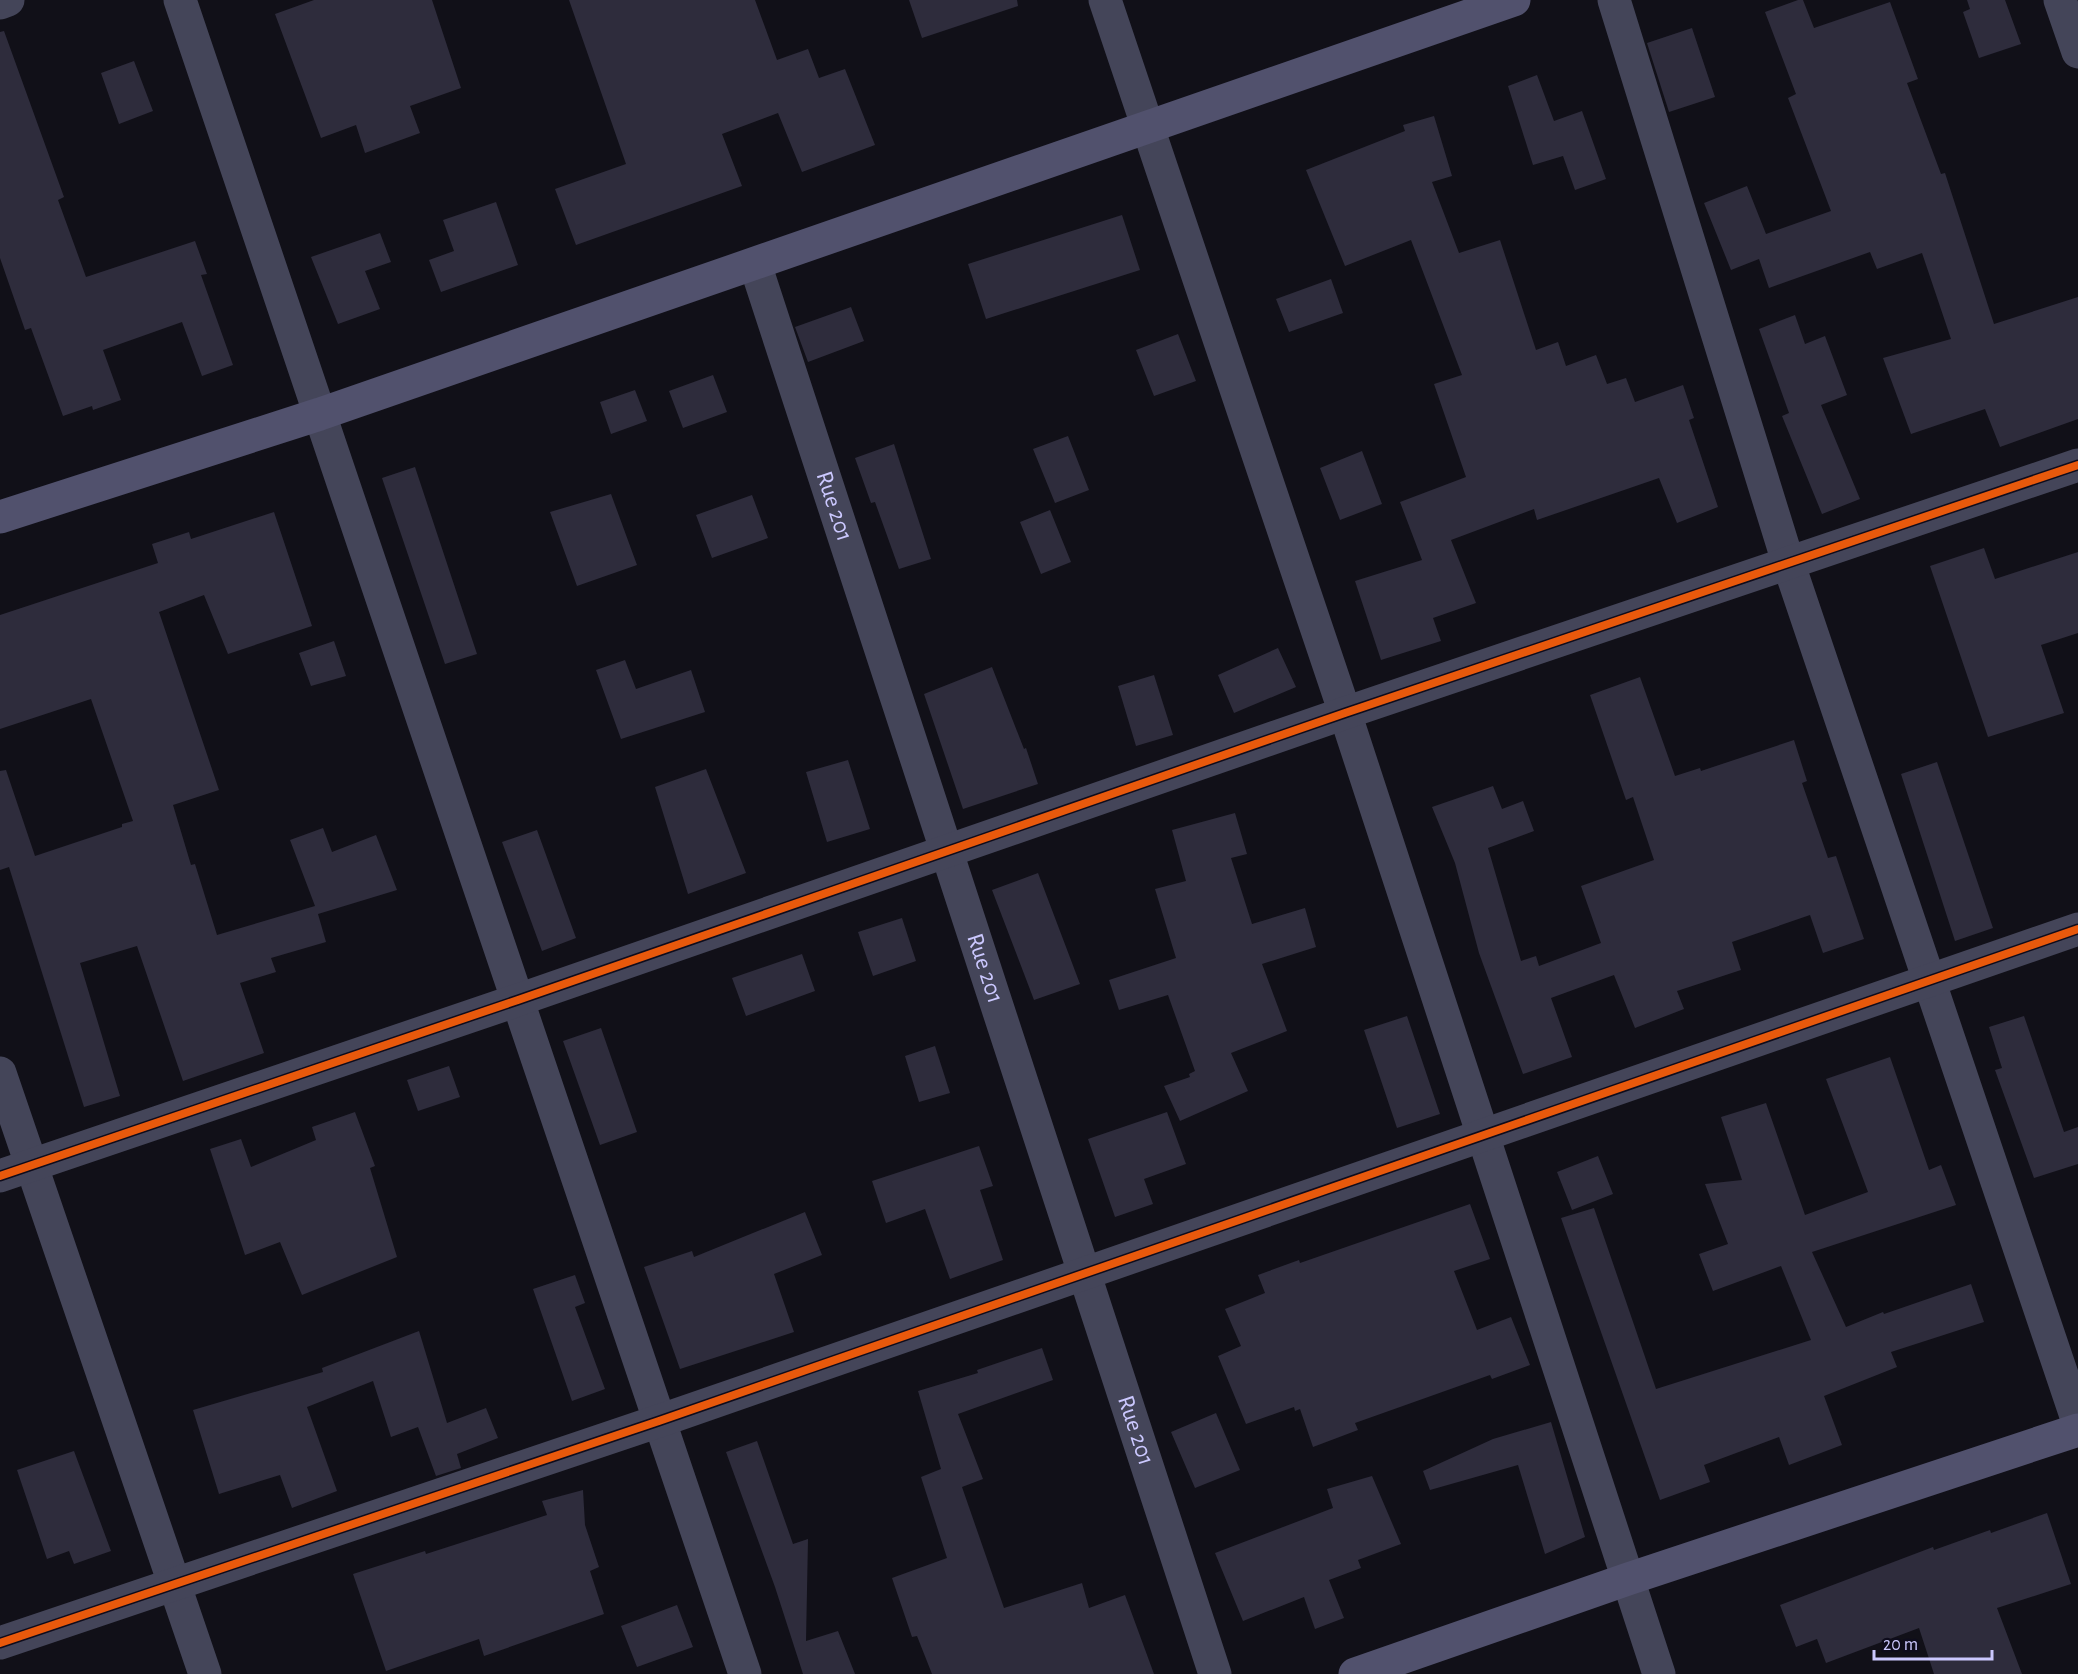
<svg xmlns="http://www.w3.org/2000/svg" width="2078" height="1674" font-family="'Alegreya Sans',sans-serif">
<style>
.building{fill:#2e2c3c}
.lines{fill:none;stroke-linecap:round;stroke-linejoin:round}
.street{stroke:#444559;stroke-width:33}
.secondary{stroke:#51516d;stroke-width:33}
.cycleway-casing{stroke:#0e0c1c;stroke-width:11}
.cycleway{stroke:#e8590c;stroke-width:8}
.labels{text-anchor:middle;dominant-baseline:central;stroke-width:5;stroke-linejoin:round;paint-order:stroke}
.street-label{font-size:24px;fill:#cbc8fe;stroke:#0e0c1c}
</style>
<rect width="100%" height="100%" fill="#111018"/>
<!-- building -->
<path class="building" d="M 314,0 L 432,0 L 461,88 L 410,106 L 420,133 L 365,153 L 356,125 L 321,138 L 275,14 Z
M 569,0 L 755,0 L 777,60 L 808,49 L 819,78 L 845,69 L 875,145 L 802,172 L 778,113 L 722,134 L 742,186 L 576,245 L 555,189 L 626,164 Z
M 909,0 L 1017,0 L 1018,6 L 922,38 Z
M 1798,0 L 1803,0 L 1814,28 L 1890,2 L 1918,79 L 1907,83 L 1941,174 L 1945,173 L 1994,324 L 2078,297 L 2078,419 L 2000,447 L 1985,409 L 1911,434 L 1883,358 L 1951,339 L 1922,253 L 1877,269 L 1870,252 L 1769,288 L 1759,259 L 1731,270 L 1704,203 L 1747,186 L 1766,234 L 1831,211 L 1788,98 L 1796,94 L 1765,12 Z
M 1967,0 L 2005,0 L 2021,44 L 1979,58 L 1963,12 L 1970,9 Z
M 1692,28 L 1715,97 L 1669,112 L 1647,43 Z
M 4,31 L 64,197 L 58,200 L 86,277 L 195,241 L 207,274 L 201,275 L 233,365 L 202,376 L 182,322 L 103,350 L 121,400 L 93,410 L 92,406 L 63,416 L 31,328 L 25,330 L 0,258 L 0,32 Z
M 134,61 L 153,111 L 119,124 L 101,73 Z
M 1537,75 L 1554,121 L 1582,111 L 1606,179 L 1575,190 L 1563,156 L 1533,165 L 1508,86 Z
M 1434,116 L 1452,176 L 1432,182 L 1459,253 L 1500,240 L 1536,350 L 1558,342 L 1566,366 L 1596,355 L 1607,384 L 1626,378 L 1635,402 L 1683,385 L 1694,418 L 1689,420 L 1718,507 L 1677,523 L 1659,478 L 1537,520 L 1534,509 L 1451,540 L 1476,603 L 1433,618 L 1441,641 L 1381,660 L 1355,581 L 1422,560 L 1400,502 L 1466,477 L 1434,384 L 1462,375 L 1411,240 L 1345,266 L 1306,170 L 1405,131 L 1403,125 Z
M 496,202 L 518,265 L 441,292 L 429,260 L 454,251 L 443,220 Z
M 1122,215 L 1140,270 L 986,319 L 968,264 Z
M 380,233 L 391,262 L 365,271 L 380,309 L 338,324 L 311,257 Z
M 1331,279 L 1343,313 L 1289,332 L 1276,299 Z
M 851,307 L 864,341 L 808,362 L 795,327 Z
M 1795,315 L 1805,344 L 1825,336 L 1847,395 L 1821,405 L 1860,499 L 1822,514 L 1782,416 L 1789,413 L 1759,329 Z
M 1178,334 L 1196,381 L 1154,396 L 1136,350 Z
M 713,375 L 727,412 L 683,428 L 669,391 Z
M 635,390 L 647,421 L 611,434 L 600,402 Z
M 1068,436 L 1089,490 L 1055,503 L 1033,449 Z
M 894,444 L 931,559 L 899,569 L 875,502 L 871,503 L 855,458 Z
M 1362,451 L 1382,504 L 1340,520 L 1320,468 Z
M 415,467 L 477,654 L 445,664 L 382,478 Z
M 611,494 L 637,565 L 577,586 L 550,512 Z
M 752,495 L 768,538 L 712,558 L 696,515 Z
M 1050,510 L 1071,562 L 1041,574 L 1020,522 Z
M 274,512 L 312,626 L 228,654 L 204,595 L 159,612 L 219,790 L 173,805 L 191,865 L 195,864 L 217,935 L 315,906 L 290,840 L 323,828 L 332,852 L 376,835 L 397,890 L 318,914 L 326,942 L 271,958 L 276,972 L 240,983 L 264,1053 L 183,1081 L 137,946 L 80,963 L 120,1096 L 84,1107 L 9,867 L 0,870 L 0,771 L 6,770 L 35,856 L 122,827 L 122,824 L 133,821 L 91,699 L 0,729 L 0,615 L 158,563 L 152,544 L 189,532 L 191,539 Z
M 1984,548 L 1995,579 L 2078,552 L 2078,633 L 2041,645 L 2064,713 L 1988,737 L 1930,566 Z
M 334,641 L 346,676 L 311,686 L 299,653 Z
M 1278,648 L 1296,687 L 1234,713 L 1218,675 Z
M 625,660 L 636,689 L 691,670 L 705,712 L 621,739 L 596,670 Z
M 992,667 L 1024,749 L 1026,748 L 1038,784 L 963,809 L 924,694 Z
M 1154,675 L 1173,735 L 1136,746 L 1118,686 Z
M 1640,677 L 1675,776 L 1700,768 L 1701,771 L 1794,740 L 1807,781 L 1802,783 L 1828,858 L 1836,856 L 1864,939 L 1823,953 L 1810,915 L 1732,942 L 1741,970 L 1677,991 L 1684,1009 L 1635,1028 L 1614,975 L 1551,998 L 1572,1057 L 1523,1074 L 1479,953 L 1455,863 L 1432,807 L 1493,786 L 1502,809 L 1523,801 L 1534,831 L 1488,848 L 1521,961 L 1536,956 L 1539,966 L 1601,943 L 1581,886 L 1654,860 L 1633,797 L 1626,800 L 1590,695 Z
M 848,760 L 870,829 L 827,842 L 806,772 Z
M 1937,762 L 1993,928 L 1955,941 L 1901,774 Z
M 706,769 L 746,873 L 688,894 L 655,787 Z
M 1235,813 L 1247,854 L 1231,858 L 1252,924 L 1305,908 L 1316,947 L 1262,964 L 1287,1031 L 1231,1053 L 1248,1091 L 1180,1121 L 1164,1086 L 1190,1077 L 1189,1074 L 1195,1071 L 1168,995 L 1119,1010 L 1109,980 L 1176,958 L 1155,889 L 1186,881 L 1172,830 Z
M 537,830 L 576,938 L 542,951 L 502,842 Z
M 1038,873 L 1080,984 L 1034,1000 L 992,890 Z
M 902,918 L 916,961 L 873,976 L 858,932 Z
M 802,954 L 815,991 L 746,1016 L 732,978 Z
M 1407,1016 L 1440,1114 L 1397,1128 L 1364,1030 Z
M 2024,1016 L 2064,1132 L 2078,1127 L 2078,1164 L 2034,1178 L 1995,1070 L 2002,1068 L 1989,1027 Z
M 601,1028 L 637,1132 L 600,1145 L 563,1041 Z
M 935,1046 L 950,1093 L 919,1102 L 905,1056 Z
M 1890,1057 L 1929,1170 L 1941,1165 L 1956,1205 L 1812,1252 L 1846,1327 L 1883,1312 L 1884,1314 L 1971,1284 L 1984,1322 L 1891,1352 L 1897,1367 L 1824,1396 L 1842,1445 L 1789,1465 L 1779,1437 L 1704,1465 L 1710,1482 L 1660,1500 L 1561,1218 L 1594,1208 L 1656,1389 L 1811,1340 L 1781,1266 L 1713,1291 L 1699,1254 L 1728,1244 L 1705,1184 L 1742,1180 L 1721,1117 L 1766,1103 L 1805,1215 L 1868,1192 L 1826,1079 Z
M 449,1066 L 460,1097 L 418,1111 L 407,1080 Z
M 355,1112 L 375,1166 L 370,1168 L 397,1257 L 302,1295 L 280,1242 L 245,1255 L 210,1149 L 241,1139 L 251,1167 L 316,1140 L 312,1127 Z
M 1167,1112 L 1186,1164 L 1144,1179 L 1153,1204 L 1115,1217 L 1088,1139 Z
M 979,1146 L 993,1186 L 980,1190 L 1003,1260 L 950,1279 L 925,1209 L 886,1223 L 872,1181 Z
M 1598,1156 L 1613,1194 L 1572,1210 L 1557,1172 Z
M 1470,1204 L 1490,1259 L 1454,1271 L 1477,1330 L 1511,1317 L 1530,1365 L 1492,1379 L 1490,1375 L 1355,1423 L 1358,1430 L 1313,1447 L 1300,1409 L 1295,1411 L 1294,1407 L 1246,1424 L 1218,1356 L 1241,1346 L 1225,1309 L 1265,1293 L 1258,1275 L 1299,1260 L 1300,1263 Z
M 805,1212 L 822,1255 L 774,1274 L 794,1332 L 680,1369 L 644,1267 L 692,1251 L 694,1257 Z
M 575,1275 L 585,1303 L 575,1307 L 605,1389 L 572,1401 L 533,1289 Z
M 419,1331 L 447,1423 L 486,1408 L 498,1438 L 457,1454 L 461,1468 L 436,1476 L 418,1427 L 391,1437 L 373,1381 L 307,1407 L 337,1491 L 292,1508 L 280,1475 L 219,1494 L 193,1410 L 323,1372 L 322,1368 Z
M 1042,1348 L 1053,1380 L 958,1414 L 983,1479 L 962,1487 L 1004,1608 L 1082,1583 L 1089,1608 L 1125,1595 L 1154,1674 L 932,1674 L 917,1636 L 912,1637 L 892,1578 L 947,1558 L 921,1477 L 941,1469 L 918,1391 L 978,1373 L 977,1370 Z
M 1216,1413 L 1240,1470 L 1195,1488 L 1171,1432 Z
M 1551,1422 L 1585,1537 L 1545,1554 L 1518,1465 L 1430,1490 L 1423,1471 L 1493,1439 Z
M 757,1441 L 793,1544 L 808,1539 L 806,1641 L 838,1631 L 855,1674 L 803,1674 L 775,1587 L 726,1452 Z
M 74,1451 L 111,1551 L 74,1564 L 69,1551 L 47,1559 L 17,1470 Z
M 1372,1476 L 1401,1544 L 1358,1560 L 1361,1568 L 1329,1580 L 1344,1618 L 1315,1629 L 1304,1597 L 1243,1621 L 1215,1553 L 1333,1508 L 1327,1489 Z
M 583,1490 L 585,1525 L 599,1567 L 590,1571 L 604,1614 L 484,1656 L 479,1639 L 386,1671 L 353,1574 L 425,1551 L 426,1554 L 547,1515 L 542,1501 Z
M 2047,1513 L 2071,1584 L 1997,1608 L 2022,1674 L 1934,1674 L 1919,1628 L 1826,1663 L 1817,1639 L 1796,1647 L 1780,1605 L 1933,1547 L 1934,1550 L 1990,1530 L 1991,1533 Z
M 677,1605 L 693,1647 L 637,1667 L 621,1626 Z"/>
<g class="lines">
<!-- street -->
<g class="street">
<path d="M 180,0 L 745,1674"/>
<path d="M 1105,0 L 1345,713 L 1659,1674"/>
<path d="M 1614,0 L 1788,562 L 2078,1422"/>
<path d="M 2060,0 L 2078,52"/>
<path d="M 0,3 L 8,0"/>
<path id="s1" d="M 755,264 L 1215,1674"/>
<path d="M 0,1073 L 205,1674"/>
<path d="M 0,1176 L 518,1000 L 1345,713 L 2078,465"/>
<path d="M 0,1643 L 659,1421 L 2078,929"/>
</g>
<!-- secondary -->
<path class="secondary" d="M 0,517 L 320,414 L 1514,0
M 1355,1674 L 1628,1579 L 2078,1430"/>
<defs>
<path id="cycleway" d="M 0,1176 L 518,1000 L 1345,713 L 2078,465
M 0,1643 L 659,1421 L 2078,929"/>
</defs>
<!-- cycleway casing -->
<use href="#cycleway" class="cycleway-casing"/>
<!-- cycleway -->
<use href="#cycleway" class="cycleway"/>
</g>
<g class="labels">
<!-- street labels -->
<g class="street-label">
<text stroke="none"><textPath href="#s1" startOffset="255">Rue 201</textPath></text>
<text stroke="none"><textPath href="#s1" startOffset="741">Rue 201</textPath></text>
<text stroke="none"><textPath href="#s1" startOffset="1227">Rue 201</textPath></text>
</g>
</g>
<!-- scale -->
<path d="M1874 1650v9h118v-9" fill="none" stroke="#cbc8fe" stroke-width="3"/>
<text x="1883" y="1650" font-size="18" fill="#cbc8fe" stroke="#0e0c1c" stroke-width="4.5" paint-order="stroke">20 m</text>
</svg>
